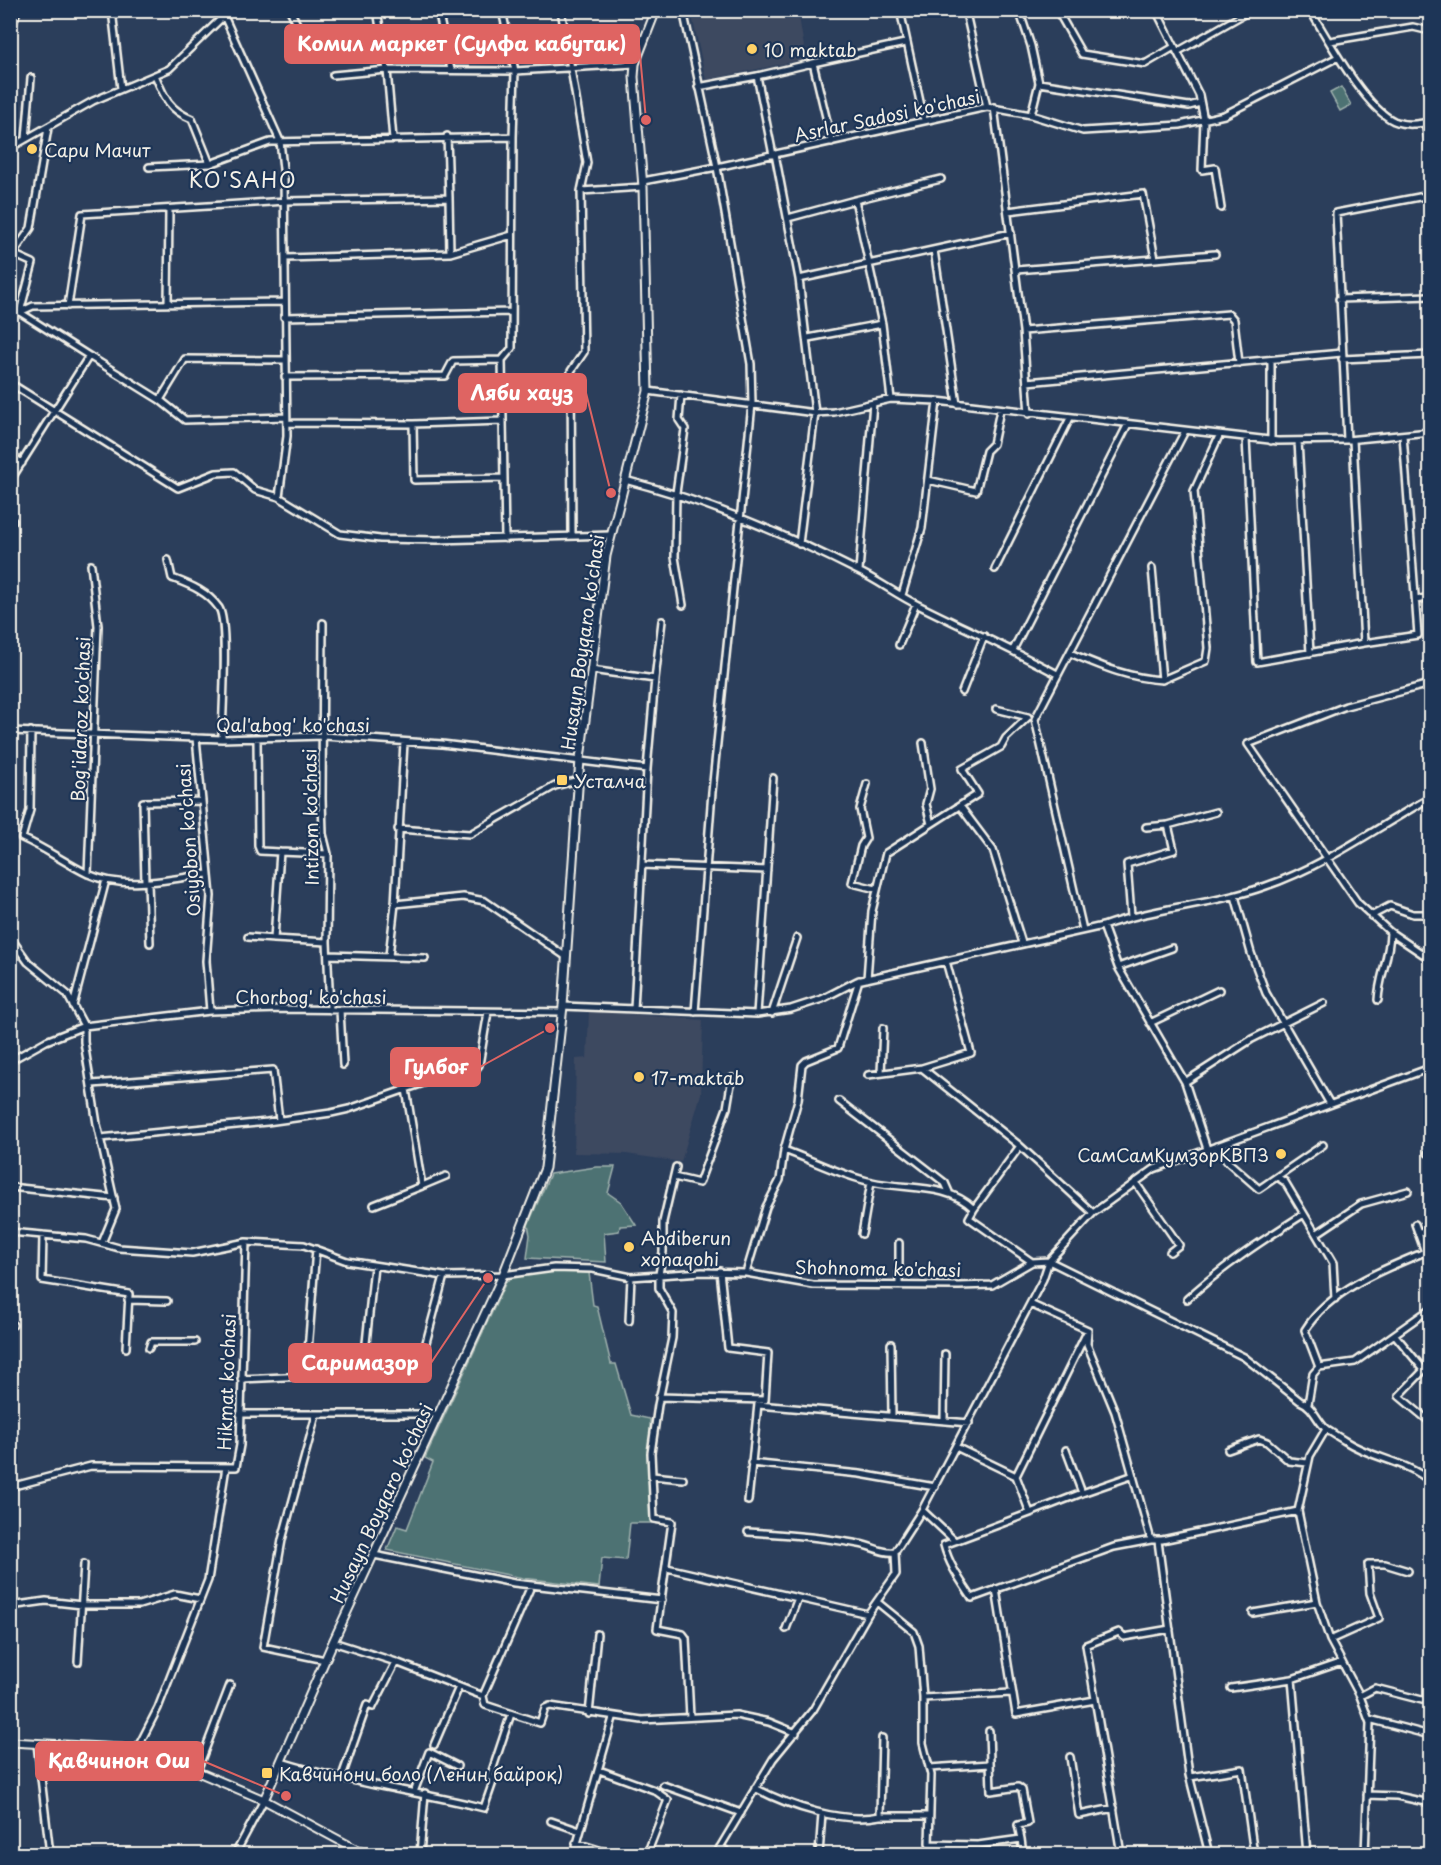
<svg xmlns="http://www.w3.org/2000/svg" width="1441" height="1865" font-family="'Playpen Sans',sans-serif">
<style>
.built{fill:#3c4860}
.green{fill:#4d7273;stroke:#a0b2ae;stroke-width:1.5}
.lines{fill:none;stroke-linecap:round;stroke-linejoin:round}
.minor-casing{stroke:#f4f1e8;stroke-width:10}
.major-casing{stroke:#f4f1e8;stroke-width:11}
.minor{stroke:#1d3557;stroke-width:5}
.major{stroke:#1d3557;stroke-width:7}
.poi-dot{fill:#ffd166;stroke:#1d3557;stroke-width:2}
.labels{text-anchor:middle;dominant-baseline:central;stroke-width:4.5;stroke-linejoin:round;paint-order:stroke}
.poi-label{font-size:18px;fill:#f4f1e8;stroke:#1d3557;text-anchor:start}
.street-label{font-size:18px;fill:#f4f1e8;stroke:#1d3557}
.quarter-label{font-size:21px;letter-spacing:1.5px;fill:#f4f1e8;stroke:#1d3557}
.leader{fill:none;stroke:#df6462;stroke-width:2}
.callout-dot{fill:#df6462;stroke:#1d3557;stroke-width:2}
.callout{fill:#df6462;stroke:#df6462;stroke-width:2}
.callout-label{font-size:20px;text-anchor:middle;font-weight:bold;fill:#fff}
</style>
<rect width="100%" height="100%" fill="#2b3e5b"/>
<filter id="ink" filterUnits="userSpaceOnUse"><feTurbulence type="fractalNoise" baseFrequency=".0167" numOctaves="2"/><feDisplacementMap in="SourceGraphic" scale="12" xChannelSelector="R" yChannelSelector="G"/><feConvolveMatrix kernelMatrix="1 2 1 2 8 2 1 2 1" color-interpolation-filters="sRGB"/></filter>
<g filter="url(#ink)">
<!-- built -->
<path class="built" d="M 691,11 L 798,11 L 806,59 L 706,80 Z
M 589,1011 L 703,1020 L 701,1094 L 681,1162 L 626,1154 L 574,1153 L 576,1059 L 587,1058 Z"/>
<!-- green -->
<path class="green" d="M 1341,87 L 1351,105 L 1340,111 L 1330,93 Z
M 596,1167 L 615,1167 L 608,1193 L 621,1202 L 636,1225 L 620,1226 L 619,1231 L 604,1233 L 606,1262 L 527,1258 L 530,1235 L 528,1225 L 550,1174 Z
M 552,1271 L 589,1273 L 593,1305 L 597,1306 L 611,1364 L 616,1364 L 631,1415 L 650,1419 L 652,1523 L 630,1523 L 626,1560 L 602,1558 L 599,1587 L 523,1578 L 387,1550 L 397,1526 L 407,1529 L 433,1462 L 425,1458 L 506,1282 L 513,1276 Z"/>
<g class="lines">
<defs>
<path id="minor" d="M 112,10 L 121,89
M 290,10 L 309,48
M 377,10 L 387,70 L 393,139
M 438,10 L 451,70
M 561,10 L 587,163 L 581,191 L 584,352 L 571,371 L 572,534
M 683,10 L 717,167 L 751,364 L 752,404 L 712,792 L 695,1012
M 900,10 L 924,120
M 1019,10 L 1031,46 L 1039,83
M 1057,10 L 1082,54 L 1145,64 L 1174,47
M 1156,10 L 1199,95 L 1204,120 L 1202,170 L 1215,168 L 1221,208
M 1310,10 C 1328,39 1364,107 1394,121 C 1406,126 1418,124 1430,122
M 966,13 L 987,107
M 224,16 L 280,141 L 284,178 L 287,436 L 279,497
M 10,34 L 17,10
M 1330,41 L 1413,27 L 1430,31
M 1177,52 L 1251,10
M 813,63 L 905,43
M 155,75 C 164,97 169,110 192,119 L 210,164 L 270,142 L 513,137 L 515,71 L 502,10
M 333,75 L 387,70 L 515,71 L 635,64
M 698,87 L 757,76
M 994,107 L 1023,331 L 1029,414
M 1031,115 L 1039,83 L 1189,106 L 1200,103
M 1425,123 L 1430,150
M 26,139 L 31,78
M 10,148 L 93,101 L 169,69 L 230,10
M 775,154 L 799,279 L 815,413 L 799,544
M 773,155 L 757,76 L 813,63 L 832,142
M 149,167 L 210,164
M 643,181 L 717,167 L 987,107 L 1031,115 L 1083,131 L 1180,125 L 1224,115 L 1338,57
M 581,191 L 643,187
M 449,198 L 450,253
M 1008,211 L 1143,194 L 1155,259 L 1016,270
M 788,218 L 855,200
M 934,250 L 957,404
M 286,258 L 450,253 L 512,235
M 1155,259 L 1215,254
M 799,279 L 1011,233
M 1339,299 L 1430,296
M 168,304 L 169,210
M 10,306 L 89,356 L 10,481
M 68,306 L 82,214 L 286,201 L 449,198 L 447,136
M 20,312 L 33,306 L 284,302
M 20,312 L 33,263 L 13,254 L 31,228 L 48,128
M 284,317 L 512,312
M 1023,331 L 1229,314 L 1234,320 L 1239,363
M 808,338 L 882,324
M 89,356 L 160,400 L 185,359 L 284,360
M 1342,359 L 1430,355
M 1271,360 L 1271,441
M 285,377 L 445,376 L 453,361 L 502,360
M 1027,382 L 1342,353
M 10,383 L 178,488 L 216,473 L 234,472 L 255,490 L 279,497 L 340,534 L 380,539 L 437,540 L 611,535
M 648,391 L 815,413 L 834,412 L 891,399 L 937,401 L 1278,441 L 1347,440 L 1430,432
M 681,395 L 679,420 L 685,429 L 676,493 L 675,557 L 683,605
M 891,399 L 882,324 L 855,200 L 941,179
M 160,400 L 185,420 L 286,417
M 503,421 L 413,424 L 414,480 L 504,478
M 287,423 L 413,424
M 1246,438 L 1257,662 L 1364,643
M 1347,440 L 1336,213 L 1430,195
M 1353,440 L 1364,643 L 1418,635 L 1403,435
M 1298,441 L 1310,653
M 10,455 L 22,463
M 625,480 C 707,501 783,533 858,571 C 879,581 897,595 918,605 C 964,628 1011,649 1057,674
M 928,480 L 976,491 L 986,451 L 993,444 L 1000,410
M 10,520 L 13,521
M 505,539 L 502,360 L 512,348 L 513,137
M 168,560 L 172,578 C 190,585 207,591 219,608 C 229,624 222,716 222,739
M 1152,568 L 1162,680 L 1206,661 L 1208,648 L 1194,491 L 1219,436
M 995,569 L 1070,418
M 859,571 L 873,403
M 902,595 L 922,528 L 937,401
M 1416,600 L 1430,597
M 323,623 L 322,799 L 323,834 L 328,854 L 327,942 L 330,1010
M 899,645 L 916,604
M 1013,650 L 1128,424
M 1070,653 C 1101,666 1128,678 1162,680
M 591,670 L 655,679 L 662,621
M 1430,684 L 1346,706 L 1248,744 L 1358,903 L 1390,932 L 1430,959
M 962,692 L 984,636
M 10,731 L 222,739 L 324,736 L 442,744 L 647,769
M 31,731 L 30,810 L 22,838 C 45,848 65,863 88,874 C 126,891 168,879 208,874
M 196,738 L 211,896 L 206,961 L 210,1011
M 257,740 L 258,846 L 260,851 L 280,852
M 923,743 L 930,789 L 926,804 L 931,824
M 867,784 L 860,809 L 866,838 L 861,846 L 852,883 L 876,889
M 960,806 L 993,850 L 1022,943
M 1168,825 L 1216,812
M 398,829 L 470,834 L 555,786 L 579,780
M 642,865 L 767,870
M 88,874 L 98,626 L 91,565
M 145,882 L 143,802 L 201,801
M 148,882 L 150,943
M 1235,896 L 1251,953 L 1266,993 L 1330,1104
M 395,904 L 463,897 L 485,901 L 565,956
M 1131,916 L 1127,864 L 1174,850 L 1168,825 L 1146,827
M 1371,916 L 1390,906 L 1413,914 L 1430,914
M 1103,926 L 1118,967 L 1185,1082 L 1207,1149
M 1083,930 L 1035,719 L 1185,431
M 10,937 L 28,962 L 67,994 L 84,1026 L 210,1011 L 282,1009 L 561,1012
M 248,937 L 274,939
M 327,942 L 274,939 L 280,852 L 328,854
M 328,955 L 425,958
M 389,956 L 395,904 L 404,742
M 946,961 L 971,1053 L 922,1068 L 1020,1146
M 1118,967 L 1172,948
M 867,979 L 872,911 L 886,853 L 978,794 L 962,769 L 1001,747 L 1006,738 L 1028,717 L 996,709
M 1378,1000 C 1379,977 1390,956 1390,932
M 73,1006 L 106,880
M 563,1006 L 757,1014 L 791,1009 L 822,999 L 857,981 L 1103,926 C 1156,907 1213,905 1266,886 C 1325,866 1377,827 1430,798
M 634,1009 L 647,769 L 655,679
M 340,1010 L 343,1065
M 772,1013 L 797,938
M 757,1014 L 773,778
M 1150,1023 L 1219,990
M 10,1061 L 46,1041 L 84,1026 L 84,1042 L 97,1124 L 116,1209 L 102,1243
M 881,1073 L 883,1028
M 868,1075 L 922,1068
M 1185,1082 L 1252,1039 L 1324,1003
M 92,1084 L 273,1070 L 279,1120
M 839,1101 L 945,1183 L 949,1192
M 100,1138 L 267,1122 L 331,1113 L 349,1109 L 435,1079 L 476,1069 L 479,1065 L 488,1012
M 1216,1146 L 1227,1161 L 1259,1189 L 1323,1145
M 784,1150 C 812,1160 842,1176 872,1182 C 906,1190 948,1183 974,1209 L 969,1218 L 1032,1262
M 1428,1153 L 1430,1152
M 676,1167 L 663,1222 L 663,1252 L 659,1274 L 659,1288 L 673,1313 L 672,1338 L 658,1405 L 651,1453 L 654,1519 L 672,1522 L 657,1629 L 683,1634 L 686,1638 L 690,1717
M 674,1177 L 699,1183 L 727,1108 L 732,1078
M 1279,1178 L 1285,1182 L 1316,1234 L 1361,1204 L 1408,1191
M 1135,1182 L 1179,1245 L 1170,1252
M 422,1186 L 446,1176
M 10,1187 L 114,1198
M 374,1205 L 422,1186 L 406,1089
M 974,1209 L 1020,1146 L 1093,1213
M 10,1232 L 86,1239 L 119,1248 L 192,1253 L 246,1242 L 304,1245 L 347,1261 L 444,1276 L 503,1275 L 554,1268 L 593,1269 L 631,1277 L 702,1272 L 746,1273 L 813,1285 L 959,1286 L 992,1285 L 1032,1262 L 1049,1261 L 1244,1357 L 1300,1401 C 1313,1406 1316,1419 1325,1428 C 1331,1433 1339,1437 1345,1441 C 1373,1459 1404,1460 1430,1481
M 1418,1233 L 1430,1228
M 862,1234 L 871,1182
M 1316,1234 L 1333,1263 L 1335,1299
M 43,1235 L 42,1280 L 129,1294 L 126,1348
M 899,1243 L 899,1286
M 746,1273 L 766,1207 L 780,1180 L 784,1150 L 798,1100 L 802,1065 L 806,1061 L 838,1048 L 859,980
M 1187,1299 C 1223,1266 1263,1240 1304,1214
M 128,1300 L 167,1301
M 629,1321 L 631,1277
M 10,1325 L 13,1325
M 1088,1330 L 1087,1344 L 1115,1412 L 1151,1540 L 1162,1540 L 1298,1511
M 1395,1335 L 1424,1370 L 1430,1366
M 891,1344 L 892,1415
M 149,1348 L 151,1342 L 195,1342
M 1319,1367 L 1305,1330 C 1330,1290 1383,1269 1425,1252 L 1415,1224
M 1424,1370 L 1399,1396 L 1430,1422
M 363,1372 L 374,1266
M 306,1376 L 414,1372 L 421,1361 L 444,1276
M 241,1379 L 306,1376 L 316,1249
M 659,1397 L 765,1400 L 768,1353 L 728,1348 L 720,1271
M 1308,1404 L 1313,1374 L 1319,1367 L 1355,1362 L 1430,1309
M 758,1405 L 969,1423
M 240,1414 L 438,1414
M 316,1415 L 282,1540 L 263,1647 L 325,1660
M 944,1421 L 945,1354
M 956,1447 L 1016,1476
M 1228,1450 L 1259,1439 L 1267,1442 L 1289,1461 L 1308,1463
M 751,1463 L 860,1474 L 935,1487
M 652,1476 L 683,1479
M 10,1487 L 91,1466 L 236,1467 L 240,1445 L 246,1242
M 1082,1493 L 1131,1476
M 748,1501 L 758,1404
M 922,1510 L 955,1541 L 944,1545 C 949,1565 961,1581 972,1598 L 1114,1547 L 1151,1540
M 1030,1513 L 1082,1493 L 1066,1450
M 748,1532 C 785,1534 823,1537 859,1544 C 872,1546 883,1554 895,1552
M 955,1541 L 1030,1513 L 1016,1476 L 1088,1330 L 1030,1304
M 1158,1541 L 1189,1775 L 1209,1854
M 374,1555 L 514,1583 L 662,1600
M 667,1568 L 868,1614
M 531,1586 L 483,1696 L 485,1705 L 540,1723 L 545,1708 L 550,1706 L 642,1720 L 736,1715 L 769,1722 L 796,1733
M 1427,1587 L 1430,1582
M 996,1589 L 1016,1714 L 1095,1700
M 877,1602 L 914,1632 L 919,1646 L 923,1698
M 1317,1602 L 1298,1511 L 1310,1456 L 1326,1429
M 10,1606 L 46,1601 L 82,1605 L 139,1605 L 175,1594 L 200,1599
M 1253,1613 L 1317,1602 L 1330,1640 L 1360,1696 L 1370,1723 L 1365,1854
M 786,1629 L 798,1598
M 1330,1640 L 1379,1618 L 1370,1593 L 1368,1564 L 1385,1564 L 1408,1571
M 333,1642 L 396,1662 L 483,1696
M 78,1662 L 84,1564
M 1231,1688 L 1292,1679
M 1360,1696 L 1375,1688 L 1422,1700
M 589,1714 L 597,1634
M 1369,1719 L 1430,1735
M 989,1731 L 991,1791 L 1018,1787 L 1022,1790 L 1028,1823 L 1018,1825 L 1021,1839 L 978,1845 L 929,1844 L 931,1775 L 923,1743 L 923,1698 L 1011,1693
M 882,1738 L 880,1816 L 928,1816
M 37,1744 L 50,1854
M 434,1745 L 459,1687
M 137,1749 L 158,1708 L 208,1580 L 226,1467
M 1070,1757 L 1079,1815 L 1114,1808
M 281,1762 C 348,1783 417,1791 484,1808 L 494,1779 L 490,1777 L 511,1714
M 929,1768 L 990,1764
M 599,1770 L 654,1790 L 668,1800 L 647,1854
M 197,1771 L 230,1685
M 1190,1777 L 1242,1769 L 1254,1854
M 341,1779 L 367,1705 L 373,1707 L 396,1662
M 663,1785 L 741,1813
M 755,1788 C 789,1806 842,1824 880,1816
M 414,1792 L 429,1752 L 457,1766
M 1367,1795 L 1397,1796 L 1430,1803
M 551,1821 L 580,1831
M 1021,1839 L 1023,1854
M 576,1843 L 612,1854
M 720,1847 L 731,1854
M 235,1854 L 264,1800
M 420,1854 L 425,1793
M 475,1854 L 477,1854
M 574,1854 L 613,1718
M 716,1854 L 773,1759 L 813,1710 L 868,1614 L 896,1574 L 895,1552 L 922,1510 L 1043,1279 L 1049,1261 L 1093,1213 L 1154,1169 L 1430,1068
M 819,1854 L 822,1814
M 1121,1854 L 1086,1645 L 1119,1632 L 1124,1637 L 1170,1629
M 1307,1854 L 1292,1679 L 1342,1662"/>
<path id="major" d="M 10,1742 L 121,1748 L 158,1755 L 264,1800 L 365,1854
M 264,1800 L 333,1642 L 503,1275 L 545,1168 L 563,1006 L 580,759 L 606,556 L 648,391 L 643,187 L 634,77 L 635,64 L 656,10"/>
</defs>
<!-- minor casing -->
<use href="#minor" class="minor-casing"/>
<!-- major casing -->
<use href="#major" class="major-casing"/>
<!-- minor -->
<use href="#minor" class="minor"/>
<!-- major -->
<use href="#major" class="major"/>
</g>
</g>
<!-- markers -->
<g class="poi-dot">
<circle cx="752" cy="49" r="6"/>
<circle cx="32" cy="149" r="6"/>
<rect x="556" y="774" width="12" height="12" rx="3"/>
<circle cx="639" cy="1077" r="6"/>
<circle cx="1281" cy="1154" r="6"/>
<circle cx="629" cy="1247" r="6"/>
<rect x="261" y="1767" width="12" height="12" rx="3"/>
</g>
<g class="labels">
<!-- poi labels -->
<g class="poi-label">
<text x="764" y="49">10 maktab</text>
<text x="44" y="149">Сари Мачит</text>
<text x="574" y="780">Усталча</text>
<text x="651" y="1077">17-maktab</text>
<text x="1269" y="1154" text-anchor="end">СамСамКумзорКВП3</text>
<text x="641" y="1237">Abdiberun<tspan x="641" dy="21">xonaqohi</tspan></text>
<text x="279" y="1773">Кавчинони боло (Ленин байроқ)</text>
</g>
<!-- street labels -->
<g class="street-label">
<text transform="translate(887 115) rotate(-12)">Asrlar Sadosi ko'chasi</text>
<text transform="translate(582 642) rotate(-82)">Husayn Boyqaro ko'chasi</text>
<text transform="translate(80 719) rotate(-88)">Bog'idaroz ko'chasi</text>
<text x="293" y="724">Qal'abog' ko'chasi</text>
<text transform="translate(310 817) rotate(-91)">Intizom ko'chasi</text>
<text transform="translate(188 840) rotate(-94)">Osiyobon ko'chasi</text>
<text x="311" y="996">Сhorbog' ko'chasi</text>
<text transform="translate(878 1268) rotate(1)">Shohnoma ko'chasi</text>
<text transform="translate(226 1382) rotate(-88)">Hikmat ko'chasi</text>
<text transform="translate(381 1503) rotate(-65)">Husayn Boyqaro ko'chasi</text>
</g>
<!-- quarter labels -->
<g class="quarter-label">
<text x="243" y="179">KO'SAHO</text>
</g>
</g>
<!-- callouts -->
<path class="leader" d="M646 120L639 44M611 493L586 393M550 1028L480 1067M488 1278L431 1363M286 1796L203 1761"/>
<g class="callout-dot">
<circle cx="646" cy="120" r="6"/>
<circle cx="611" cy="493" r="6"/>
<circle cx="550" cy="1028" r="6"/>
<circle cx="488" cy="1278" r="6"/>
<circle cx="286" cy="1796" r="6"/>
</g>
<g class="callout">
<rect x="285" y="25" width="354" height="38" rx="6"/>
<rect x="459" y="374" width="127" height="38" rx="6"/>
<rect x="391" y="1048" width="89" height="38" rx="6"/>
<rect x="289" y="1344" width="142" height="38" rx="6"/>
<rect x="36" y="1742" width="167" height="38" rx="6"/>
</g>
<g class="callout-label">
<text x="462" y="51">Комил маркет (Сулфа кабутак)</text>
<text x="522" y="400">Ляби хауз</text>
<text x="436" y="1074">Гулбоғ</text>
<text x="360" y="1370">Саримазор</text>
<text x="119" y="1768">Қавчинон Ош</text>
</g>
<!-- margin -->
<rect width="1441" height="1865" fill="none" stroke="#1d3557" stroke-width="36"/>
<rect x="18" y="18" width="1405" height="1829" fill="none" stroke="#f4f1e8" stroke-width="2" filter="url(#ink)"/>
</svg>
